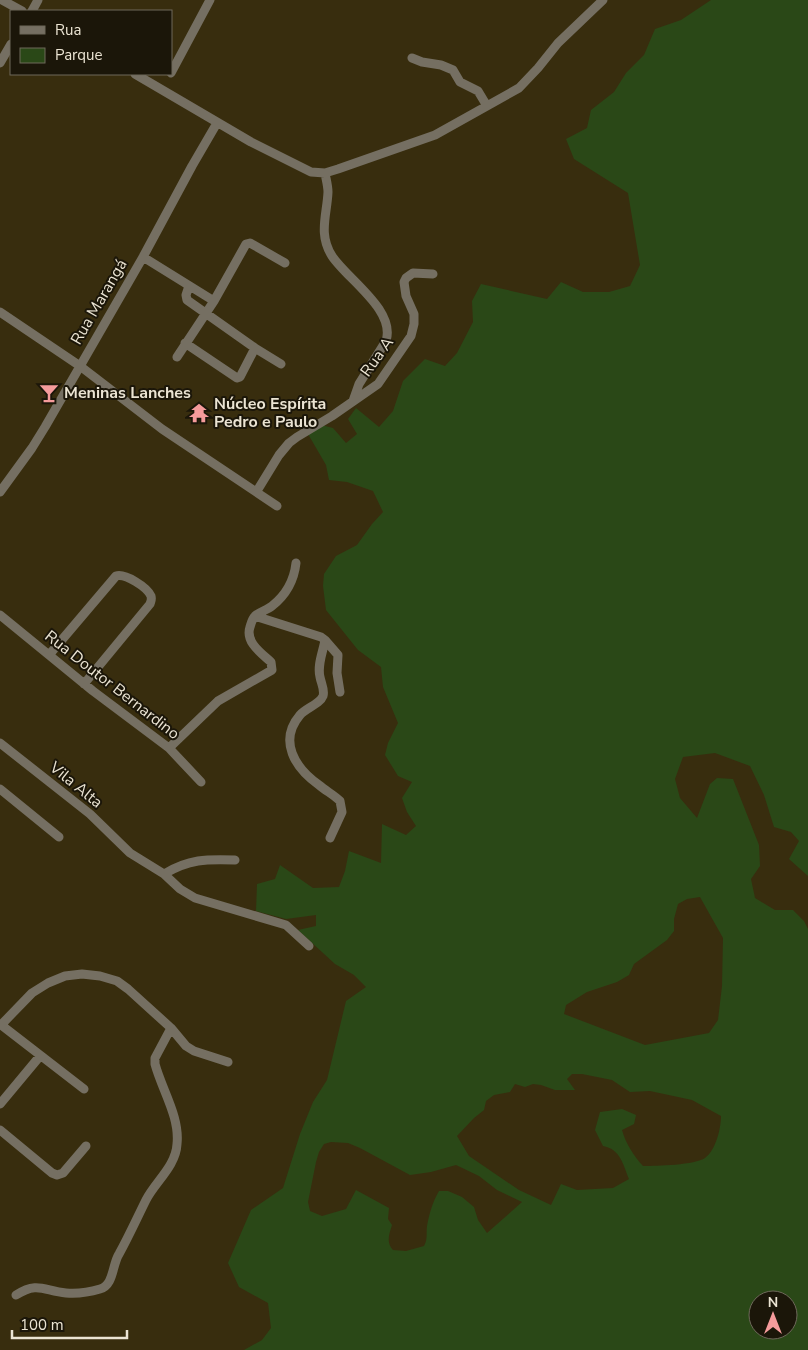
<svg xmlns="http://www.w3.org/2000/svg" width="808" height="1350" font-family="'Nunito Sans',sans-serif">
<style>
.green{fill:#2a4817;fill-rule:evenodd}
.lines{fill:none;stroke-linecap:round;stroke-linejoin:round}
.street{stroke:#756f62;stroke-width:9}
.labels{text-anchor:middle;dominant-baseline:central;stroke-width:4;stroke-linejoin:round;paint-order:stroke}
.street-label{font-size:16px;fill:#ebe4d3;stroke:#1b1609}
.poi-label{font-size:16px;font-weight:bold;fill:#ebe4d3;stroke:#1b1609;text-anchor:start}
</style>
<rect width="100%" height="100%" fill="#382d0e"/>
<!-- green -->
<path class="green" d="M 711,0 L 808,0 L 808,876 L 789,859 L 799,841 L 791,832 L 774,827 L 764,795 L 750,766 L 715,753 L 683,757 L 675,779 L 680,798 L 697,818 L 710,784 L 717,778 L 733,779 L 759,845 L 760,866 L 751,879 L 755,898 L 775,910 L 793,910 L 804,921 L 808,929 L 808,1350 L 244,1350 L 262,1340 L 271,1328 L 268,1303 L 239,1287 L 228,1263 L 251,1210 L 283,1188 L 300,1134 L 313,1102 L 327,1080 L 346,1001 L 366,987 L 354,975 L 335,964 L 298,930 L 316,926 L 316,915 L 286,919 L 256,911 L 257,884 L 275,879 L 280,865 L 313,888 L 339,887 L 345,871 L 349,851 L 381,863 L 382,824 L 406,835 L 416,826 L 407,812 L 402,798 L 412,782 L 398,776 L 385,755 L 388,743 L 398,723 L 383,687 L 381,667 L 358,650 L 326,610 L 323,586 L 324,574 L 336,556 L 357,545 L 372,524 L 383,512 L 373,491 L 347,482 L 329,480 L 326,465 L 308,434 L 321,425 L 333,428 L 346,443 L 357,434 L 348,419 L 356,408 L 379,427 L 393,411 L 403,381 L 425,359 L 445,366 L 457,353 L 473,322 L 472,301 L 481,284 L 547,299 L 561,282 L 583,292 L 609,292 L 630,286 L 640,265 L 628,193 L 574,159 L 566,139 L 587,128 L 591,110 L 614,92 L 626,73 L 644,55 L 655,29 L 681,20 ZM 700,897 L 723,938 L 722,986 L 718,1020 L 709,1033 L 645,1045 L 564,1014 L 566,1005 L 587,992 L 617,982 L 629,975 L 634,964 L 667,940 L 674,931 L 674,919 L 678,904 L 687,899 ZM 572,1074 L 582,1074 L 612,1080 L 630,1092 L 650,1091 L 692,1100 L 721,1116 C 721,1128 716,1150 705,1158 C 695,1165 657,1166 643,1166 C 634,1156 626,1144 622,1130 L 634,1124 L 636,1115 L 622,1109 L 600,1112 L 595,1130 L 603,1146 C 620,1149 623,1164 629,1179 L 613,1188 L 577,1190 L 561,1184 L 551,1205 L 519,1190 L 469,1156 L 457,1136 L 474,1118 L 484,1110 L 486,1101 L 494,1095 L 510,1092 L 515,1084 L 525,1087 L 533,1084 L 541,1085 L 555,1090 L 575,1090 L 567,1079 ZM 331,1142 L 348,1143 L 360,1148 L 410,1175 L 431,1172 L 456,1165 L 479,1176 L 497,1190 L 522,1202 L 487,1233 L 478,1220 L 474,1207 L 462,1197 L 448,1191 L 439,1191 C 433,1201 429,1214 427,1226 C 426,1233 428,1239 424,1246 L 406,1251 L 393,1250 C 386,1242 389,1235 392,1225 L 388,1219 L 389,1208 L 356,1190 L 346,1209 L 322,1216 L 310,1211 L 308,1202 L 316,1162 L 319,1152 L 324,1144 ZM 758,1300 L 788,1300 L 788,1330 L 758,1330 Z"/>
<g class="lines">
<!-- street -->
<path class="street" d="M 2,0 L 22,11
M 32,11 L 38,0
M 412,58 L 422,62 L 441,65 L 453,70 L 460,82 L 478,91 L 487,106
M 0,63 L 11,44
M 171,73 L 210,0
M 135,74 L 251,142 L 311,172 L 325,173 L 338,169 L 435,135 L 519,88 L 538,68 L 558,43 L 603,0
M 325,173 C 326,179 328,186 328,192 C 327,215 318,234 332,256 C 347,279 396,310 386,341 L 359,384 L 353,401
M 143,257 L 214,301
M 189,286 L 186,295 L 187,300 L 255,348 L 281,364
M 0,312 L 80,366 L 162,429 L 277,506
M 185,343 L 237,378 L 240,377 L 255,348
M 177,357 L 214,301 L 246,244 L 250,243 L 285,263
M 257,491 L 279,455 L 289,443 L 297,437 L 332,416 L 378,384 L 411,336 L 414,324 L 414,314 L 406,296 L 404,282 L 406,278 L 413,273 L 433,274
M 0,492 L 32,448 L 45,427 L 143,257 L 192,166 L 217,123
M 0,615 L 93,691 L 169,748 L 201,782
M 255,616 L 321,637 L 325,640 C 323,652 317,665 320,677 C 321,683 325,690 323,696 C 320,704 306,708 300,715 C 278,741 295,768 319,785 C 326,791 334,795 340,801 L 342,812 L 330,838
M 325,640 L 338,655 L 337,673 L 340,692
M 49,655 L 116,576 C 125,573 147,587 151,596 C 152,600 151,601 150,604 L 84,684
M 0,743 L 90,814 L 130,853 L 164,874 L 180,889 L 195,898 L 286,925 L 309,946
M 169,748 L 218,701 L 272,670 L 271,662 C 261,653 245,642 250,627 C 251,624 252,619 255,616 C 259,612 267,610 272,606 C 286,595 294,581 296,563
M 0,789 L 59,837
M 164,874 C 189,859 206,859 235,860
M 0,1024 L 84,1089
M 1,1025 L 32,993 L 48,983 L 65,976 L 82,974 L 100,976 L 117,981 L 128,989 L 171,1028 L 186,1046 L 194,1051 L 228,1062
M 0,1104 L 40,1056
M 0,1130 L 52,1173 L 57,1175 L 63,1173 L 86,1146
M 16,1295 C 38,1281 44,1291 66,1293 C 77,1294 90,1292 100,1289 C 114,1285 112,1265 119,1254 C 129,1236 137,1218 146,1200 C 155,1182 176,1166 177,1144 C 180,1117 162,1090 155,1064 L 155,1058 L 171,1028"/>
</g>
<!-- icons -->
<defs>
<symbol id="bar-bare" viewBox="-9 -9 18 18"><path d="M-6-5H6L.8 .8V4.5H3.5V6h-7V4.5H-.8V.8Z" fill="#f59b9b" stroke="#1b1609" stroke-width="2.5" paint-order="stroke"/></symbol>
<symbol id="temple-bare" viewBox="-9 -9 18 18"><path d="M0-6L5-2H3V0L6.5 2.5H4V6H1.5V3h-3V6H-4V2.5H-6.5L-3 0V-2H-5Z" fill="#f59b9b" stroke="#1b1609" stroke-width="2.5" paint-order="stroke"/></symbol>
</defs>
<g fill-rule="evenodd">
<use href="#bar-bare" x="35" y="379" width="28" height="28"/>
<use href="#temple-bare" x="185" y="399" width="28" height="28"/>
</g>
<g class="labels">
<!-- street labels -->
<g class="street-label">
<text transform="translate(99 302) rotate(-60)">Rua Marangá</text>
<text transform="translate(377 357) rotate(-54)">Rua A</text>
<text transform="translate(112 685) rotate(38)">Rua Doutor Bernardino</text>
<text transform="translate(76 785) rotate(39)">Vila Alta</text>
</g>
<!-- poi labels -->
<g class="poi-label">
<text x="64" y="393">Meninas Lanches</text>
<text x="214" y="404">Núcleo Espírita<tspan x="214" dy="18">Pedro e Paulo</tspan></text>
</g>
</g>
<!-- legend -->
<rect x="10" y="10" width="162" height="65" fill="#1b1609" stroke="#6e685a"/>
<rect x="20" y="26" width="25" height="8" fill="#756f62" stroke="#6e685a"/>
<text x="55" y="35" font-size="15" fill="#ebe4d3">Rua</text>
<rect x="20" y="48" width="25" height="15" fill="#2a4817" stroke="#6e685a"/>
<text x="55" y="60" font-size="15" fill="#ebe4d3">Parque</text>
<!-- north arrow -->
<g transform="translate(773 1315)"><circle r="24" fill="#1b1609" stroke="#6e685a"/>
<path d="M0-4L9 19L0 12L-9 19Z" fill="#f59b9b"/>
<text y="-8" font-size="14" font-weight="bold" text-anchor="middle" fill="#ebe4d3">N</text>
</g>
<!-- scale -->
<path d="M12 1330v8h115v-8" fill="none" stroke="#ebe4d3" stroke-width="2.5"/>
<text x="20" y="1330" font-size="15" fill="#ebe4d3" stroke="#1b1609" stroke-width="4" paint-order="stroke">100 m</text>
</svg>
